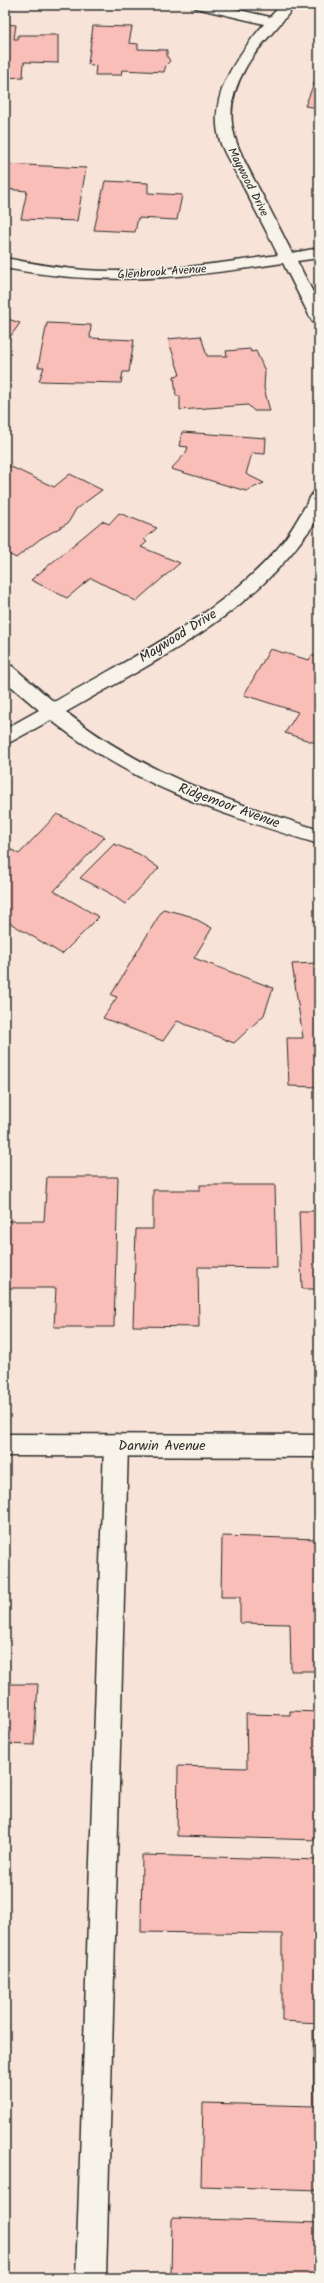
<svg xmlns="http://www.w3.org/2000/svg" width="324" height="2283" font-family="Kalam,sans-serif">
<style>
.building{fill:#f9beb7;stroke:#2b2b2b}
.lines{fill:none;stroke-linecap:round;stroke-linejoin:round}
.service-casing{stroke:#2b2b2b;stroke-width:3}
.minor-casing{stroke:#2b2b2b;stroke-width:3}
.service{fill:#f7f3e8;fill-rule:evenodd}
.minor{fill:#f7f3e8;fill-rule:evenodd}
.labels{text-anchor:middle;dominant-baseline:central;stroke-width:3;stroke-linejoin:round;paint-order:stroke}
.far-street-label{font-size:12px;fill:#2b2b2b;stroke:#f7f3e8}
.street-label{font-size:14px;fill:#2b2b2b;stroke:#f7f3e8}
</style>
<rect width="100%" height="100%" fill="#f8e3d9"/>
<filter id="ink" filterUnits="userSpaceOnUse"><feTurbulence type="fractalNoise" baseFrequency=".025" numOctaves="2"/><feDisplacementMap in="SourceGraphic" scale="8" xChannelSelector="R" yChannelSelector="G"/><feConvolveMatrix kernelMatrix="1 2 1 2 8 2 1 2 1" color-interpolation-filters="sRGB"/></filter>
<g filter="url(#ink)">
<!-- building -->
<path class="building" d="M 5,24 L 16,25 L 14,39 L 18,39 L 18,35 L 58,35 L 58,63 L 24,62 L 23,77 L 5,78 Z
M 93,26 L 132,27 L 129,43 L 138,44 L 138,49 L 167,50 L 167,56 L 170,61 L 166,65 L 164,72 L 122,70 L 121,75 L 95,75 L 96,66 L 88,64 Z
M 315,81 L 319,81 L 319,108 L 305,106 Z
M 5,164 L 86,168 L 77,221 L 21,219 L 27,191 L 5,189 Z
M 105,181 L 148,183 L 148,193 L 182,195 L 177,220 L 138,218 L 135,232 L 94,230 Z
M 5,318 L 20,323 L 5,344 Z
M 47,323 L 91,325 L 90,338 L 134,340 L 129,372 L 123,372 L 121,383 L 39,381 L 44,367 L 38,367 Z
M 201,336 L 207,356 L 227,356 L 226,351 L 250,349 L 251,352 L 256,351 L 265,371 L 264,388 L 270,411 L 254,411 L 248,405 L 180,410 L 180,396 L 176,396 L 174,376 L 180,375 L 168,339 Z
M 182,432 L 266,438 L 265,454 L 252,453 L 246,474 L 264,483 L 246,491 L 171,469 L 186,453 L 188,447 L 179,446 Z
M 5,464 L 54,487 L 70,474 L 102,490 L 76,509 L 68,523 L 40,539 L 16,558 L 5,552 Z
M 119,513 L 157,528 L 144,539 L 147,542 L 141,547 L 180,563 L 136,601 L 91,578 L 67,598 L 31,580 L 102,521 L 109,524 Z
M 270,649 L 309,660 L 312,655 L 319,658 L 319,744 L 285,733 L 298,712 L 244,695 Z
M 57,814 L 105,837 L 54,891 L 99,917 L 62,954 L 5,920 L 5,846 L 19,854 Z
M 114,844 L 139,854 L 159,868 L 125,904 L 106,891 L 80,878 Z
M 163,909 L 190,916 L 212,928 L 194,958 L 273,988 L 264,1015 L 234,1043 L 177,1021 L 163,1041 L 103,1018 L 117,997 L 111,995 Z
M 319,963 L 319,1087 L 289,1086 L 287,1038 L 303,1038 L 292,964 Z
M 47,1177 L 118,1177 L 114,1327 L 54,1327 L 56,1288 L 5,1288 L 5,1221 L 44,1221 Z
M 200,1185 L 275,1185 L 277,1268 L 198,1267 L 199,1327 L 133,1326 L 136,1229 L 153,1229 L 153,1190 L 200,1190 Z
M 299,1211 L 319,1211 L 319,1289 L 302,1289 Z
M 222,1536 L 319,1539 L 319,1671 L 291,1671 L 290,1624 L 240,1623 L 240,1597 L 221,1597 Z
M 5,1684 L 38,1684 L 34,1745 L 5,1744 Z
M 290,1711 L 319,1712 L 319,1840 L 177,1836 L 178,1766 L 247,1768 L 246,1714 L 290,1715 Z
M 142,1855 L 319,1860 L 319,2023 L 282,2021 L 282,1934 L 141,1932 Z
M 313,2030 L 319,2031 L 319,2190 L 201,2186 L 203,2103 L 314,2106 Z
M 172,2218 L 319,2223 L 319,2278 L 171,2278 Z"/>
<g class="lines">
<defs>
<path id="service" d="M 116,1434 L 125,1437 L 128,1445 L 106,2278 L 76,2278 L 104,1445 L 107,1437 Z"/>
<path id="minor" d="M 194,5 L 218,5 L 270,17 L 281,5 L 295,5 C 280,27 259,44 246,67 C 218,116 235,143 258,187 C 270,209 281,231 292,253 L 319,248 L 319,258 L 297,261 L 319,304 L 319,324 L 313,322 L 311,319 L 283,263 C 184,278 104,287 5,268 L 5,258 C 31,263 57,268 84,270 C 149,274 214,264 278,255 C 266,230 253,206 241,182 C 234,169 226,157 221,144 C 205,99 237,56 264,24 L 196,8 Z
M 319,491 C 319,498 320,506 319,513 C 317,523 307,533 301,541 C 243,620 149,664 66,712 C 145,775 224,799 319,830 L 319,844 C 220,814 134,786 51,720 L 5,745 L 5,729 L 39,710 L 5,681 L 5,665 L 12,666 L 54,702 C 130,658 218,617 277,549 C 292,532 301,512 313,493 Z
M 5,1434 L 319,1435 L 319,1457 L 5,1456 Z"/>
</defs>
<!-- service casing -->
<use href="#service" class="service-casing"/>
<!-- minor casing -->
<use href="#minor" class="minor-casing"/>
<!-- service -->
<use href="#service" class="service"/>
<!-- minor -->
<use href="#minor" class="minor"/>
</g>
</g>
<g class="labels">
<!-- far-street labels -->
<g class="far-street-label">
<text transform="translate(248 182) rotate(63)">Maywood Drive</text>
<text transform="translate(162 272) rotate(-4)">Glenbrook Avenue</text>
</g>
<!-- street labels -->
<g class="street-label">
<text transform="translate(178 636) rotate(-32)">Maywood Drive</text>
<text transform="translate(229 806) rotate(20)">Ridgemoor Avenue</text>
<text x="162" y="1446">Darwin Avenue</text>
</g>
</g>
<!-- margin -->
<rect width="324" height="2283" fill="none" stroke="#f7f3e8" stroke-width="20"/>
<rect x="10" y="10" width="304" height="2263" fill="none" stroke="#2b2b2b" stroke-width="1.5" filter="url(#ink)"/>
</svg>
